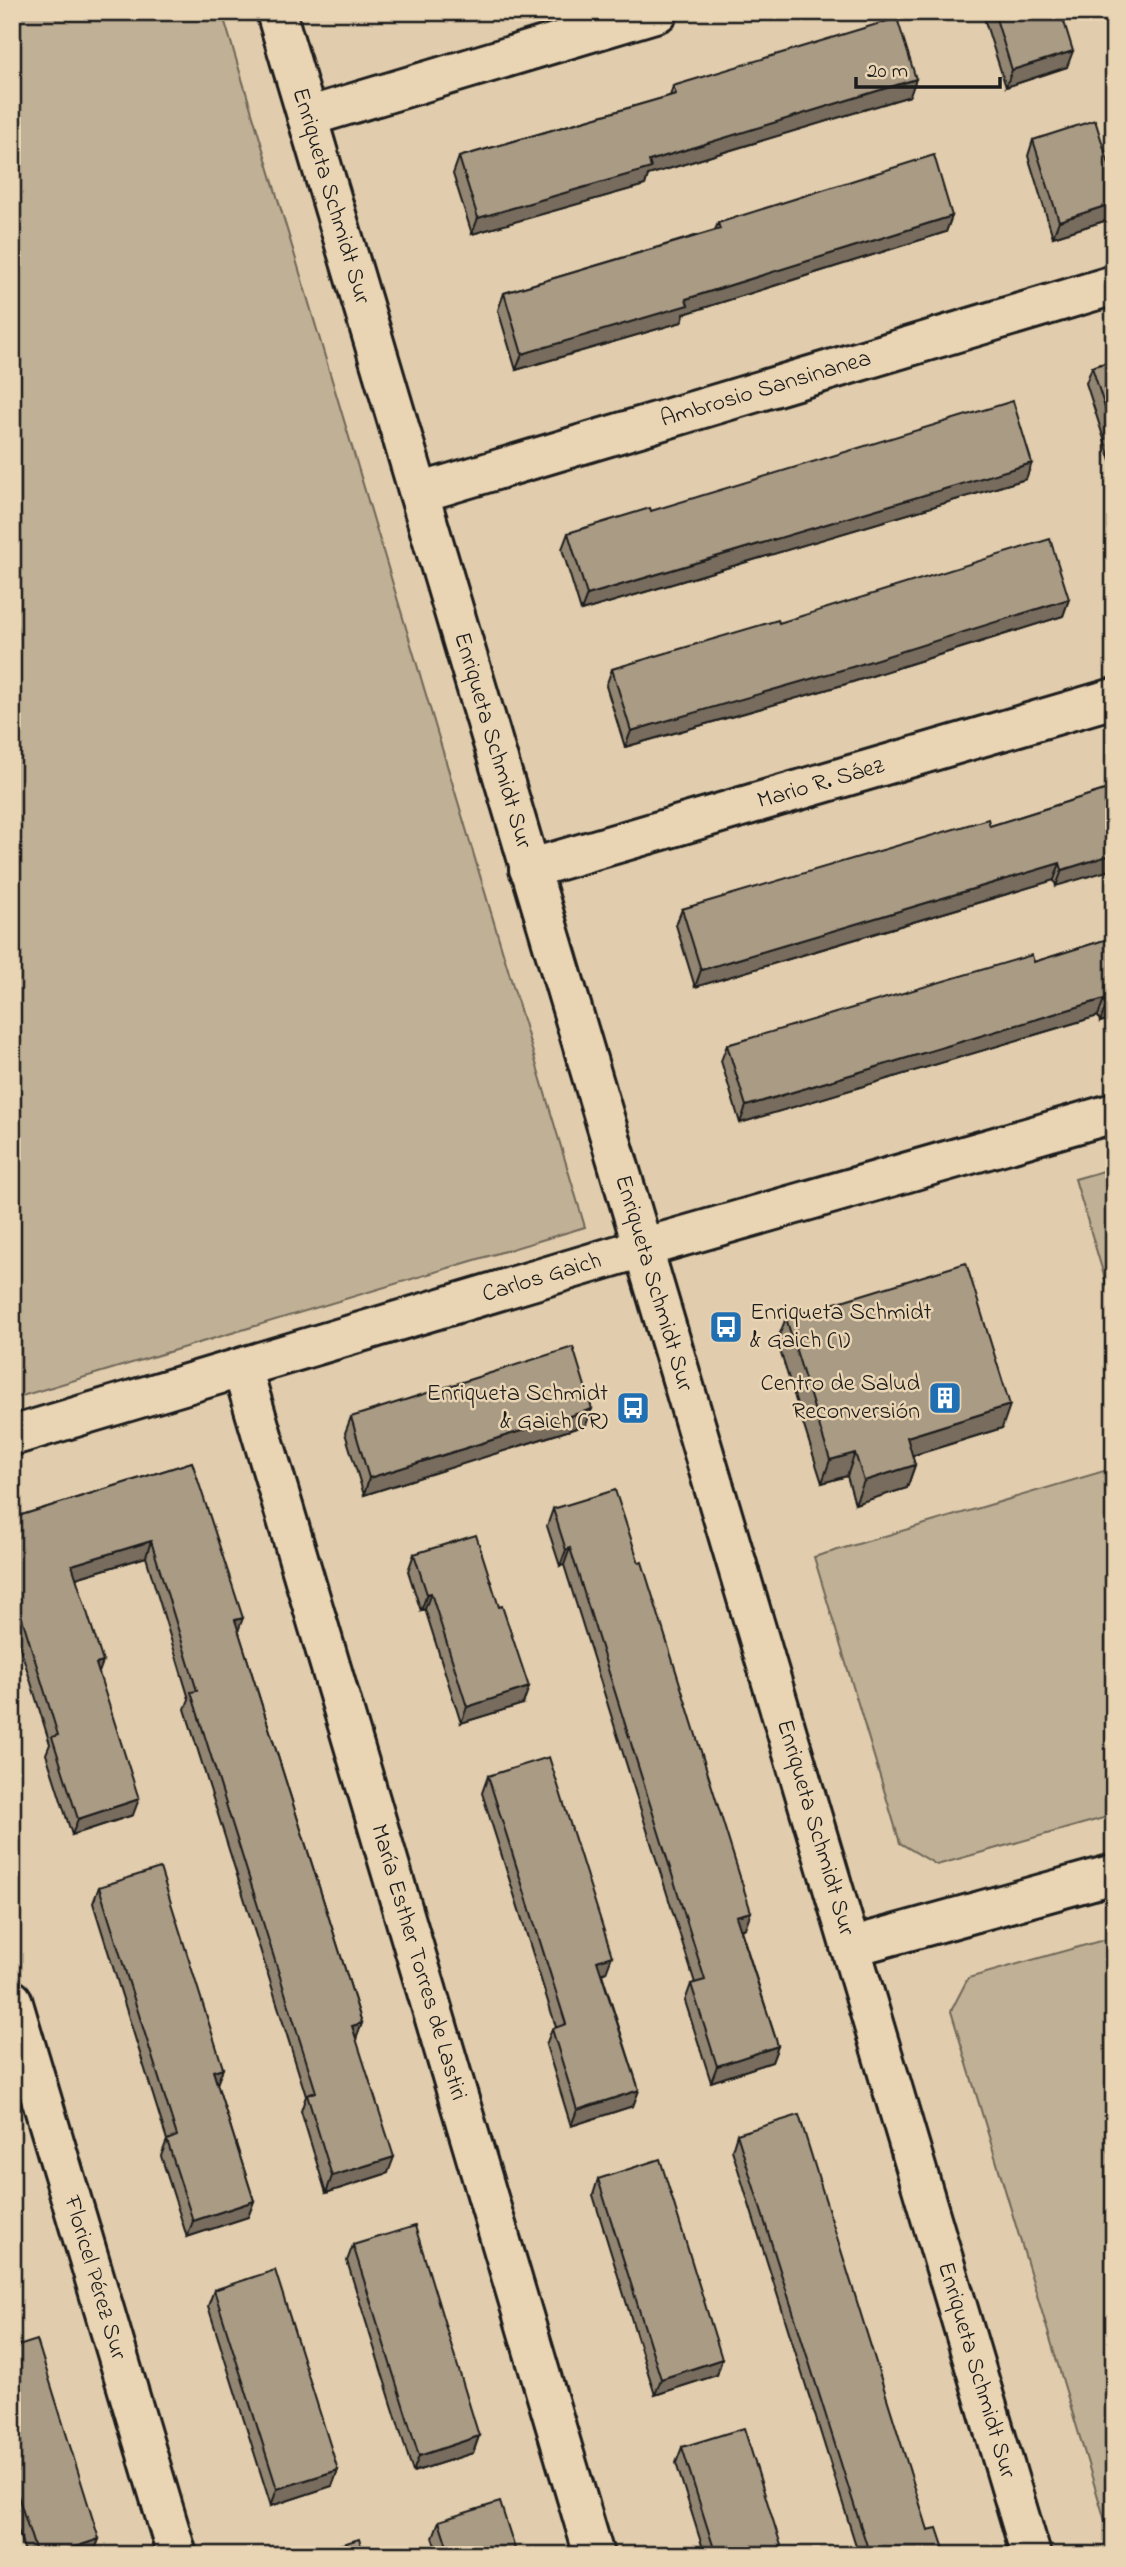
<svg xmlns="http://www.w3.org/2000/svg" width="1126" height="2567" font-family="'Indie Flower',sans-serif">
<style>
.green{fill:#c0b095;stroke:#6e6658;stroke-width:2}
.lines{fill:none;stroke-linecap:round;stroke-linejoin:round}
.minor-casing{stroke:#1c1c1c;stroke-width:44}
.minor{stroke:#e9d4b3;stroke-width:38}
.wall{fill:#928572;stroke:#1c1c1c;stroke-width:2}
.shaded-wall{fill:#776c5d;stroke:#1c1c1c;stroke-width:2}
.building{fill:#aa9b85;stroke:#1c1c1c;stroke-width:2}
.labels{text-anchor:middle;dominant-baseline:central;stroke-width:5;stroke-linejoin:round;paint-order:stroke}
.street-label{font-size:24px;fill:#1c1c1c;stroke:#e9d4b3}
.poi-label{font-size:24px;fill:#1c1c1c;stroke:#e9d4b3;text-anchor:end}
</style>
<rect width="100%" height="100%" fill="#e1cdad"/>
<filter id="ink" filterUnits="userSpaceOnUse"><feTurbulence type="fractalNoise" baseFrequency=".0143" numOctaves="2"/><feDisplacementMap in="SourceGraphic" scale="14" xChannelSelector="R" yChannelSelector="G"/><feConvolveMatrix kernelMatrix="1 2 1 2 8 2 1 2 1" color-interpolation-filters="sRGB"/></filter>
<g filter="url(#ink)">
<!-- green -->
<path class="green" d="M 12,12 L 222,12 L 585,1227 L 12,1399 Z
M 1114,1168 L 1114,1309 L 1075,1179 Z
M 1114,1468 L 1114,1815 L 937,1865 L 900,1843 L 814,1557 Z
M 1114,1937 L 1114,2550 L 951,2011 L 968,1978 Z"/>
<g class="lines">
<defs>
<g id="minor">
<path id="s1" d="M 276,12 L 1031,2555"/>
<path d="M 307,117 L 658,12"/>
<path id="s2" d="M 419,493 L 1114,285"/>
<path id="s3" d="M 529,869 L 1114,698"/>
<path id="s4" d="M 242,1368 L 594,2555"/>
<path id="s5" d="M 12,1436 L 642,1248 L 1114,1113"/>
<path d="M 850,1947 L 1114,1874"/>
<path id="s6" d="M 12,2000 L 177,2555"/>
</g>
</defs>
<!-- minor casing -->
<use href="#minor" class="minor-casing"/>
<!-- minor -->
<use href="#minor" class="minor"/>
</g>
<!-- wall -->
<path class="wall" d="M 982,12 L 1061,12 L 1067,67 L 1006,87 Z
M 673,86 L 910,96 L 648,175 L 645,185 L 472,234 L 453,174 L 459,157 L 670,96 Z
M 1033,140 L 1114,180 L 1114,218 L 1053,237 L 1028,156 Z
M 952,216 L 946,232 L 684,314 L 682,322 L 516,370 L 498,310 L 504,293 L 715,230 L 718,223 Z
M 1114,360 L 1114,464 L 1112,464 L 1086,383 L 1092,367 Z
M 1026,479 L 581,611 L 562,549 L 568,533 L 651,511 Z
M 1069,599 L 1063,616 L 846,684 L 625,747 L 606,686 L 612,669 L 779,623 Z
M 1114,787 L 1056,886 L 1054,880 L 695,987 L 676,925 L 682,909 L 990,826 Z
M 1114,937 L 1114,1018 L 1100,1022 L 1098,1016 L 740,1123 L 721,1061 L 727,1045 L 1034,962 Z
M 786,1318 L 1002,1428 L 912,1456 L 915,1465 L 907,1488 L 855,1504 L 847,1476 L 822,1483 L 777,1341 Z
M 351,1417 L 586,1425 L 364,1495 L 345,1433 Z
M 192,1462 L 238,1630 L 362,2023 L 356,2039 L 388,2173 L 326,2193 L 301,2111 L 306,2096 L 185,1709 L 189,1699 L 146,1557 L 76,1578 L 133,1815 L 72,1835 L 46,1754 L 50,1744 L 12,1621 L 12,1518 Z
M 553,1509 L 745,1928 L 741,1930 L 778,2046 L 772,2062 L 711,2082 L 685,2001 L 691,1984 L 695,1983 L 564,1565 L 560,1566 L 547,1526 Z
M 414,1554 L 523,1704 L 461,1723 L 425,1609 L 421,1611 L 408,1571 Z
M 488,1776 L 606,1972 L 602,1974 L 639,2090 L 633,2106 L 571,2126 L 546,2045 L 552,2029 L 556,2027 L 482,1793 Z
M 99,1887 L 223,2068 L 217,2084 L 254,2201 L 248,2217 L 187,2237 L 161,2156 L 167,2140 L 93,1903 Z
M 737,2134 L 928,2530 L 858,2552 L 732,2150 Z
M 598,2179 L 722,2359 L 717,2375 L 655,2395 L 593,2195 Z
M 353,2245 L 479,2436 L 473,2453 L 413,2472 L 347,2261 Z
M 214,2290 L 338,2470 L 332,2486 L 271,2506 L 208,2306 Z
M 12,2348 L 99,2539 L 93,2555 L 26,2555 L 12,2512 Z
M 682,2447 L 784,2555 L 705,2555 L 676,2463 Z
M 439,2521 L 517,2555 L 439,2555 L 433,2537 Z"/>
<!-- shaded-wall -->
<path class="shaded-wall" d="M 1073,51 L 1067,67 L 1006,87 L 1012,70 Z
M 916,79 L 910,96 L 648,175 L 645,185 L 472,234 L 478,218 L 649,161 Z
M 1114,203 L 1114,218 L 1053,237 L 1059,221 Z
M 952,216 L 946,232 L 684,314 L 682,322 L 516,370 L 522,354 L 686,299 Z
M 1032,463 L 1026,479 L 581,611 L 587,595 Z
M 1069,599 L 1063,616 L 846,684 L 625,747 L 631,731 Z
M 1114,854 L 1114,869 L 1056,886 L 1062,870 Z
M 1060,863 L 1054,880 L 695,987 L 701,970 Z
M 1104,999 L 1098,1016 L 740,1123 L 746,1106 Z
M 1114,1004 L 1114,1018 L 1100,1022 L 1106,1006 Z
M 1010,1405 L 1002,1428 L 898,1460 L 907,1437 Z
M 592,1409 L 586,1425 L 364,1495 L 369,1478 Z
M 855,1453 L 847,1476 L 822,1483 L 830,1460 Z
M 915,1465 L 907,1488 L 855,1504 L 864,1481 Z
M 151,1541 L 146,1557 L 66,1581 L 72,1565 Z
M 570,1548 L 564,1565 L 560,1566 L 566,1550 Z
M 431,1593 L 425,1609 L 421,1611 L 427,1594 Z
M 243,1618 L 237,1634 L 235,1620 Z
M 103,1662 L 97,1678 L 96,1664 Z
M 529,1687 L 523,1704 L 461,1723 L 467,1707 Z
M 139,1799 L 133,1815 L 72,1835 L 78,1819 Z
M 751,1912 L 745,1928 L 731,1933 L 736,1916 Z
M 612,1956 L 606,1972 L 591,1977 L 597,1961 Z
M 362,2023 L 356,2039 L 352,2026 Z
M 778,2046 L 772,2062 L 711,2082 L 717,2066 Z
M 223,2068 L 217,2084 L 213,2071 Z
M 639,2090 L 633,2106 L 571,2126 L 577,2110 Z
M 394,2157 L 388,2173 L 326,2193 L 332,2176 Z
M 254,2201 L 248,2217 L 187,2237 L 193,2221 Z
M 722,2359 L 717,2375 L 655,2395 L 661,2379 Z
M 479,2436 L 473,2453 L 413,2472 L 419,2456 Z
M 338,2470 L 332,2486 L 271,2506 L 277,2489 Z
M 99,2539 L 93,2555 L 51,2555 Z"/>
<!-- building -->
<path class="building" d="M 994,12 L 1061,12 L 1073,51 L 1012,70 Z
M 897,18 L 916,79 L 649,161 L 651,168 L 478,218 L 459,157 L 676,94 L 673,86 Z
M 1095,120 L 1114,180 L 1114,203 L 1059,221 L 1033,140 Z
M 934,155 L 952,216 L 686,299 L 688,305 L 522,354 L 504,293 L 720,229 L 718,223 Z
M 1114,360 L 1114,436 L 1092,367 Z
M 1013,401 L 1032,463 L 587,595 L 568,533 L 650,508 L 651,511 Z
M 1050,539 L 1069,599 L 852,667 L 631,731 L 612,669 L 778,620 L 779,623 Z
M 1114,787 L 1114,854 L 1062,870 L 1060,863 L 701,970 L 682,909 L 988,819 L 990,826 Z
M 1114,937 L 1114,1004 L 1106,1006 L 1104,999 L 746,1106 L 727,1045 L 1032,955 L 1034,962 Z
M 966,1263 L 1010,1405 L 907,1437 L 915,1465 L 864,1481 L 855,1453 L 830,1460 L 786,1318 Z
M 573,1347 L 592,1409 L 369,1478 L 351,1417 Z
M 192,1462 L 243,1618 L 235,1620 L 362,2023 L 352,2026 L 394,2157 L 332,2176 L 307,2095 L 316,2092 L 191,1692 L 197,1691 L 151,1541 L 72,1565 L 103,1662 L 96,1664 L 139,1799 L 78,1819 L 52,1737 L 58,1735 L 12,1585 L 12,1518 Z
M 615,1490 L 639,1563 L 642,1562 L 751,1912 L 736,1916 L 778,2046 L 717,2066 L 691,1984 L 705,1980 L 570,1548 L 566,1550 L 553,1509 Z
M 476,1535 L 499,1607 L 502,1606 L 529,1687 L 467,1707 L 431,1593 L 427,1594 L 414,1554 Z
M 549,1757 L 612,1956 L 597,1961 L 639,2090 L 577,2110 L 552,2029 L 566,2024 L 488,1776 Z
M 160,1868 L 223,2068 L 213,2071 L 254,2201 L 193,2221 L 167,2140 L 177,2136 L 99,1887 Z
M 799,2115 L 928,2530 L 937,2528 L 946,2555 L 849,2555 L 868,2549 L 737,2134 Z
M 660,2159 L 722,2359 L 661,2379 L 598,2179 Z
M 415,2226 L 479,2436 L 419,2456 L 353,2245 Z
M 12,2260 L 16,2271 L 12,2272 Z
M 275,2270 L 338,2470 L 277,2489 L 214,2290 Z
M 37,2340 L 99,2539 L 51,2555 L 37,2555 L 12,2477 L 12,2348 Z
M 744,2428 L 784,2555 L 716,2555 L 682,2447 Z
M 500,2502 L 517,2555 L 450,2555 L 439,2521 Z
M 359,2539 L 364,2555 L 307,2555 Z"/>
</g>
<!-- icons -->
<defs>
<symbol id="bus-square" viewBox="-11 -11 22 22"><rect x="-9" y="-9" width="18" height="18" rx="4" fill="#1f6fb2" stroke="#e9d4b3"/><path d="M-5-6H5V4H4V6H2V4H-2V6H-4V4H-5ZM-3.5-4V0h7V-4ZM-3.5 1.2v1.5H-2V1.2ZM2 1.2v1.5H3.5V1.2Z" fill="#fff"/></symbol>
<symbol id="building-square" viewBox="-11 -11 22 22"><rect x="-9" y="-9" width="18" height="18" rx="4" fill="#1f6fb2" stroke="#e9d4b3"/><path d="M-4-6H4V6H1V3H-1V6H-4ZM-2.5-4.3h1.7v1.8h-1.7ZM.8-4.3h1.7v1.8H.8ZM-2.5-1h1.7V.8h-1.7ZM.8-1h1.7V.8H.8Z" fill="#fff"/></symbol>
</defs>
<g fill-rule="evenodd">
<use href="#bus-square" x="707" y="1308" width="38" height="38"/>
<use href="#building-square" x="926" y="1379" width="38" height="38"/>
<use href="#bus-square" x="614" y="1389" width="38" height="38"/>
</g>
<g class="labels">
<!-- street labels -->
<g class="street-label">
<text stroke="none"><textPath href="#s1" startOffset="192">Enriqueta Schmidt Sur</textPath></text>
<text stroke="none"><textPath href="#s2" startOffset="362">Ambrosio Sansinanea</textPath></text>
<text stroke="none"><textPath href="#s1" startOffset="760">Enriqueta Schmidt Sur</textPath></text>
<text stroke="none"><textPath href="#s3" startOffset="304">Mario R. Sáez</textPath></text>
<text stroke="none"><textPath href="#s5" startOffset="553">Carlos Gaich</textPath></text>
<text stroke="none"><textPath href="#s1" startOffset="1326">Enriqueta Schmidt Sur</textPath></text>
<text stroke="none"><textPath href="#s1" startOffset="1894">Enriqueta Schmidt Sur</textPath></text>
<text stroke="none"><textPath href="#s4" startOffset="620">María Esther Torres de Lastiri</textPath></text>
<text stroke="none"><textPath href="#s6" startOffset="290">Floricel Pérez Sur</textPath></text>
<text stroke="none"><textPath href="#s1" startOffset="2460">Enriqueta Schmidt Sur</textPath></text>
</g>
<!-- poi labels -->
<g class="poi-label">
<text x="750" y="1313" text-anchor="start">Enriqueta Schmidt<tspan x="750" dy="28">&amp; Gaich (I)</tspan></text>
<text x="920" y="1384">Centro de Salud<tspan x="920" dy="28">Reconversión</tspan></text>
<text x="608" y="1394">Enriqueta Schmidt<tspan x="608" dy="28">&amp; Gaich (R)</tspan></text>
</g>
</g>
<!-- margin -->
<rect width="1126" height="2567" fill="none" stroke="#e9d4b3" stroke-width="42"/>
<rect x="21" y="21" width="1084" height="2525" fill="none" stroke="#1c1c1c" stroke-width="2.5" filter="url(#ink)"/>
<!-- scale -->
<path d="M856 77v10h144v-10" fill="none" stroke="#1c1c1c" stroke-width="3.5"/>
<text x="867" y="77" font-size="21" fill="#1c1c1c" stroke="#e9d4b3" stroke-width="5" paint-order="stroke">20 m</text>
</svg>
